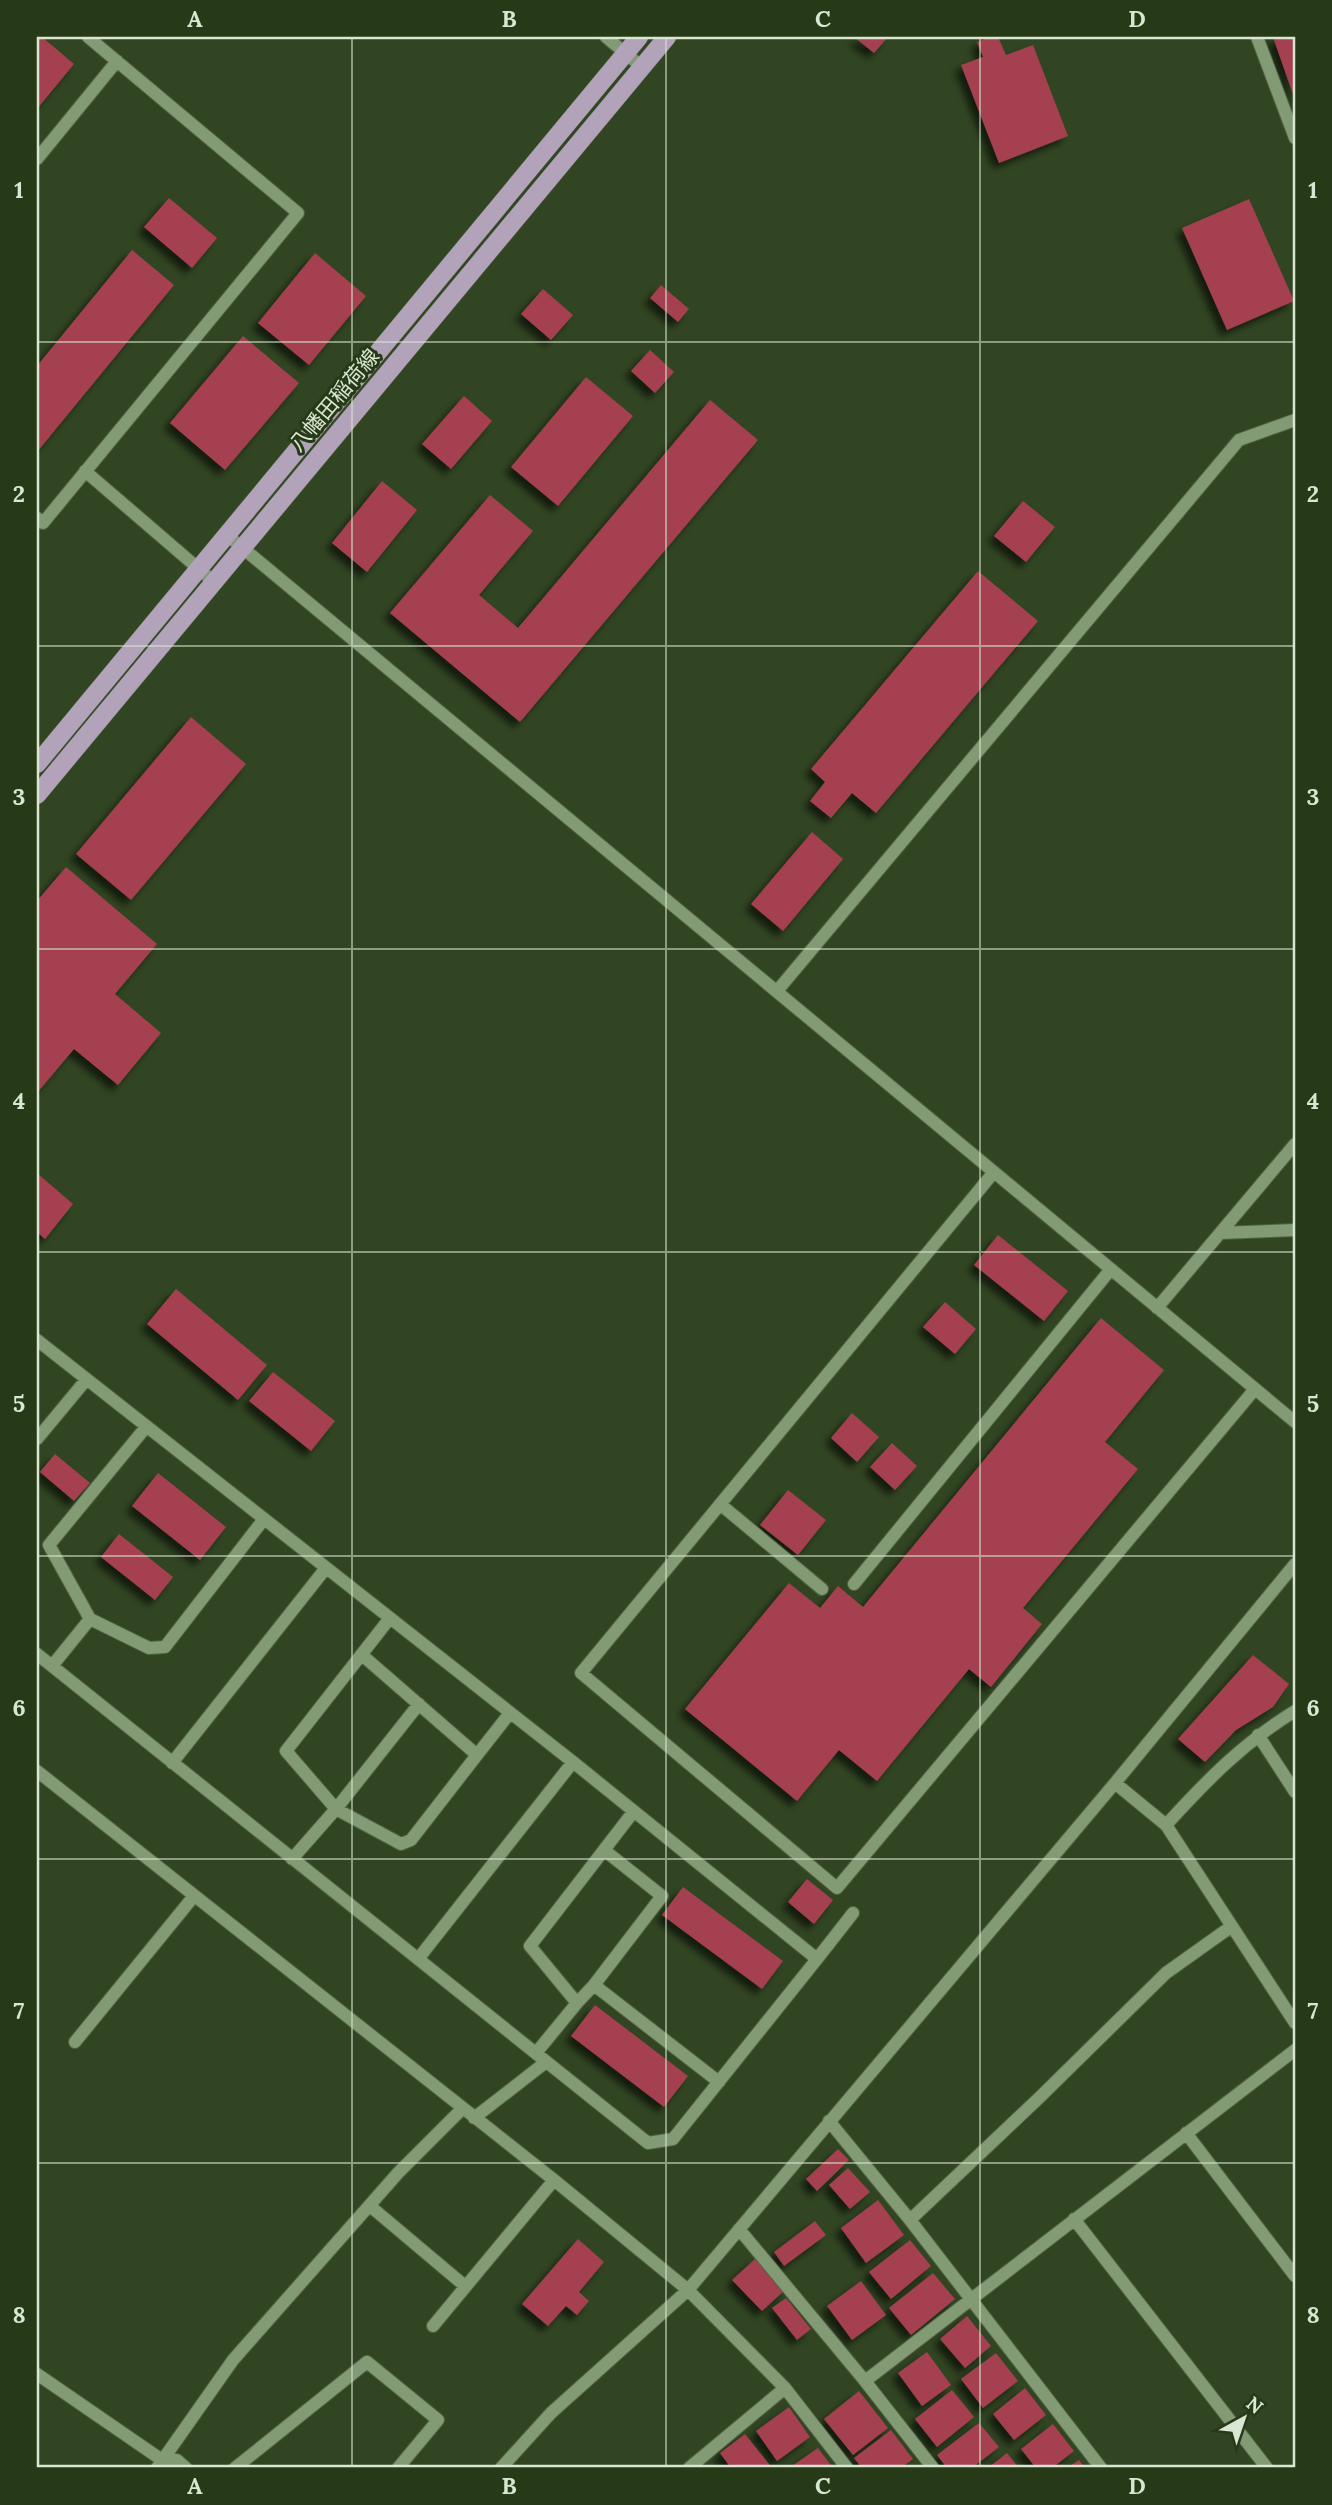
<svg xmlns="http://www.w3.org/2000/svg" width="1332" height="2505" font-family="Lora,'Noto Sans JP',serif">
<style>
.building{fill:#a43f50;filter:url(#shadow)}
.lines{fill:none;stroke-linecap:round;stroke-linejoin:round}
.minor-casing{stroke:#526344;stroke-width:14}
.major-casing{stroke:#526344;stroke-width:19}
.minor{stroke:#839b74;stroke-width:12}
.major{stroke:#b2a2ba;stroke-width:18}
.grid{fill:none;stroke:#d9e6d1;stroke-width:2;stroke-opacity:0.55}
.labels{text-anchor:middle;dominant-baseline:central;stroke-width:6;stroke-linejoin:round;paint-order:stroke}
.street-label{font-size:21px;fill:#d9e6d1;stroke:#273a17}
.neatline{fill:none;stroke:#d9e6d1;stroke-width:2.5}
.grid-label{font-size:23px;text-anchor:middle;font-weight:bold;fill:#d9e6d1}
</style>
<defs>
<filter id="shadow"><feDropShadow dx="-6" dy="6" stdDeviation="3.5" flood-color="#0009"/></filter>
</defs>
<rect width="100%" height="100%" fill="#314522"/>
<!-- building -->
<path class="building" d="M 37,37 L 42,37 L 74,64 L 37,109 Z
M 854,37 L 888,37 L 874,53 Z
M 990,37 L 998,37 L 1006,55 L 1033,45 L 1068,136 L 999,163 L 961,65 L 983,57 L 977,42 Z
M 1273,37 L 1295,37 L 1295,100 Z
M 169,198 L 217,238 L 192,268 L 144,227 Z
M 1249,199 L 1294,301 L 1227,330 L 1182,228 Z
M 132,250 L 174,285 L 37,452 L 37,366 Z
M 315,253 L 366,296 L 309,365 L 258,323 Z
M 661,285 L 689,309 L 678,322 L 650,298 Z
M 543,289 L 573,315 L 551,340 L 521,314 Z
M 243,336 L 299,383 L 225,470 L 170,423 Z
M 650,350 L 674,372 L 655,393 L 631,371 Z
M 586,377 L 633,416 L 558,506 L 511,467 Z
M 464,396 L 492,421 L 451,469 L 422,444 Z
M 710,400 L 758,440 L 520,722 L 390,613 L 490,495 L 533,531 L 479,595 L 518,628 Z
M 382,481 L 417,510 L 367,572 L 332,543 Z
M 1023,501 L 1055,527 L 1026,562 L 994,536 Z
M 978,571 L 1038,621 L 876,813 L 852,793 L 831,818 L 810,801 L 825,782 L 811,769 Z
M 191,717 L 246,764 L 131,900 L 76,854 Z
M 812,832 L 843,859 L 783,931 L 751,904 Z
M 66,867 L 157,944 L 115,994 L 161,1033 L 118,1085 L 74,1049 L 37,1093 L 37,901 Z
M 37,1173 L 73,1204 L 45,1239 L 37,1232 Z
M 998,1235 L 1068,1291 L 1044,1321 L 974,1265 Z
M 176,1289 L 267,1365 L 238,1400 L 147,1324 Z
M 945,1302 L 976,1329 L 955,1354 L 923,1327 Z
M 1101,1318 L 1164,1370 L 1105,1442 L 1138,1469 L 1023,1608 L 1042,1624 L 991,1687 L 969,1669 L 877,1781 L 839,1750 L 797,1801 L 685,1709 L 789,1583 L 820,1608 L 838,1586 L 863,1607 Z
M 273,1372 L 335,1421 L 311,1451 L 249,1401 Z
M 852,1413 L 879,1437 L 857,1462 L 831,1438 Z
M 892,1443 L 917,1466 L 895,1490 L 870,1467 Z
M 55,1454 L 90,1483 L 74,1501 L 40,1472 Z
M 158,1473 L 226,1527 L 200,1560 L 132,1506 Z
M 788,1490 L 826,1520 L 798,1555 L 760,1525 Z
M 119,1534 L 173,1577 L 155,1600 L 101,1557 Z
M 1253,1655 L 1289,1684 L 1273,1707 L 1236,1730 L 1205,1762 L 1178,1739 Z
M 807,1879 L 833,1900 L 814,1924 L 788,1902 Z
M 683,1887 L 783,1961 L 762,1989 L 662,1915 Z
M 595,2005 L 688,2076 L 664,2107 L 571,2036 Z
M 838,2149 L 849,2160 L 817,2191 L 806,2179 Z
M 848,2168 L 870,2192 L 850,2209 L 829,2185 Z
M 878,2200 L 904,2235 L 866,2263 L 841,2228 Z
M 815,2221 L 826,2235 L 784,2266 L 774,2252 Z
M 578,2239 L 604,2262 L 579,2292 L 589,2301 L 577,2315 L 566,2306 L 548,2326 L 522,2304 Z
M 910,2240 L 931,2266 L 891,2299 L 869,2272 Z
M 755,2259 L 785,2290 L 762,2311 L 732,2280 Z
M 933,2273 L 955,2299 L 911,2335 L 889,2308 Z
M 861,2281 L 886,2315 L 852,2340 L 827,2306 Z
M 786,2298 L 811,2329 L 797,2340 L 772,2308 Z
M 967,2316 L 991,2346 L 965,2368 L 940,2339 Z
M 927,2352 L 951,2385 L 922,2406 L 898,2373 Z
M 996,2353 L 1018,2381 L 983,2408 L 961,2379 Z
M 1025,2388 L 1046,2415 L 1014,2440 L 993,2414 Z
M 952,2390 L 974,2417 L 937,2447 L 915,2419 Z
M 859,2391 L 888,2428 L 853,2455 L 824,2419 Z
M 789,2407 L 810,2437 L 777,2461 L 756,2431 Z
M 979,2423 L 999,2447 L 972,2468 L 947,2468 L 937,2455 Z
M 1053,2424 L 1074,2451 L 1052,2468 L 1036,2468 L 1021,2449 Z
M 891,2430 L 913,2459 L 901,2468 L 862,2468 L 854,2458 Z
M 745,2434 L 772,2468 L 731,2468 L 720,2453 Z
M 818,2448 L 833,2468 L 789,2468 Z
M 1007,2453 L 1019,2468 L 988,2468 Z
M 1079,2460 L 1085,2468 L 1067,2468 Z"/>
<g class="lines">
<defs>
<path id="minor" d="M 606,37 L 642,67
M 1257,37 L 1295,138
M 37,159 L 117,61
M 85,471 L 214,582
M 37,518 L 43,523 L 298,213 L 88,37
M 227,535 L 1295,1422
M 777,991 L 1239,440 L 1295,420
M 994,1172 L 581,1673 L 837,1888 L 1255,1389
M 1220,1233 L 1295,1230
M 1157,1308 L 1295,1144
M 37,1340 L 573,1762 L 418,1959
M 37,1439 L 86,1380
M 720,1504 L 822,1589
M 854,1584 L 1111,1269
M 90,1619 L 149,1648 L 165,1647 L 264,1519
M 37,1654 L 648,2143 L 673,2139 L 817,1959
M 362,1655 L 477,1755 L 510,1713
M 52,1666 L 90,1619 L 49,1545 L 146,1427
M 419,1704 L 336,1809 L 401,1844 L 411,1840 L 477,1755
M 1258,1735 L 1295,1792
M 573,1762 L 817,1959 L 853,1913
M 172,1763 L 326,1568
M 37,1771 L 554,2180 L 688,2290 L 785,2388 L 847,2468
M 1115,1783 L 1166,1825 L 1295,2023
M 1166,1825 C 1207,1780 1243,1743 1295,1711
M 292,1859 L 336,1809 L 286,1751 L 390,1618
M 594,1985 L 719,2082
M 577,2003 L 594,1985 L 662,1896 L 604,1850
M 75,2042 L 194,1896
M 536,2053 L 577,2003 L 530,1946 L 634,1811
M 474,2118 L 546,2062
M 829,2121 L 910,2220 L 1101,2468
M 1186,2133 L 1295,2276
M 370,2206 L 465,2286
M 1074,2219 L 1267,2468
M 910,2220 L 1040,2097 L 1166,1973 L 1232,1926
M 739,2229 L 865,2381 L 1295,2050
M 433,2326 L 554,2180
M 37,2374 L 162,2460 L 177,2460 L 186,2468
M 865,2381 L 933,2468
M 157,2468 L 233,2360 L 398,2173 L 462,2109
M 235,2468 L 367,2362 L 438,2420 L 398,2468
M 501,2468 L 551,2413 L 688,2290 L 1115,1783 L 1295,1564
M 689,2468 L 785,2388"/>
<path id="major" d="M 37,764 L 639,37
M 37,795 L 667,37"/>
</defs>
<!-- minor casing -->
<use href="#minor" class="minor-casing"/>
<!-- major casing -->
<use href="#major" class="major-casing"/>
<!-- minor -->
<use href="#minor" class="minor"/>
<!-- major -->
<use href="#major" class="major"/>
</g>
<!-- grid -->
<path class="grid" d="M 352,37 L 352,2468M 666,37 L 666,2468M 980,37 L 980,2468M 37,342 L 1295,342M 37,646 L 1295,646M 37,949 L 1295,949M 37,1252 L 1295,1252M 37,1556 L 1295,1556M 37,1859 L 1295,1859M 37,2163 L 1295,2163"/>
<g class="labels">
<!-- street labels -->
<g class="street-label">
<text transform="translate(334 400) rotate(-50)">八幡田稲荷線</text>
</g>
</g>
<!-- border -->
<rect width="1332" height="2505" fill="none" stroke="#273a17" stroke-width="77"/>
<!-- north arrow -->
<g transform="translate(1244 2418) rotate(40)" stroke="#273a17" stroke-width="5" paint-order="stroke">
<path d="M0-5L12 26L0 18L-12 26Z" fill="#d9e6d1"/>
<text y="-10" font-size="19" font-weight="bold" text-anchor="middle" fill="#d9e6d1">N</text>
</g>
<rect x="38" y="38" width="1256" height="2428" class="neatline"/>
<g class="grid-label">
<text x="195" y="27">A</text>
<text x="509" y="27">B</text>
<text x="823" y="27">C</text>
<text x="1137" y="27">D</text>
<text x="19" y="198">1</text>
<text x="1313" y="198">1</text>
<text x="19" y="502">2</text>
<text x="1313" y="502">2</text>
<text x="19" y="805">3</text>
<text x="1313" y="805">3</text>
<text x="19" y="1109">4</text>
<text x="1313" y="1109">4</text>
<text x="19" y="1412">5</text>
<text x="1313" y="1412">5</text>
<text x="19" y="1716">6</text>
<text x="1313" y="1716">6</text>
<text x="19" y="2019">7</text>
<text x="1313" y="2019">7</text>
<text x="19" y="2323">8</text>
<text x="1313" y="2323">8</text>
<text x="195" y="2494">A</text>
<text x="509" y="2494">B</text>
<text x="823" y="2494">C</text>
<text x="1137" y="2494">D</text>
</g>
</svg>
